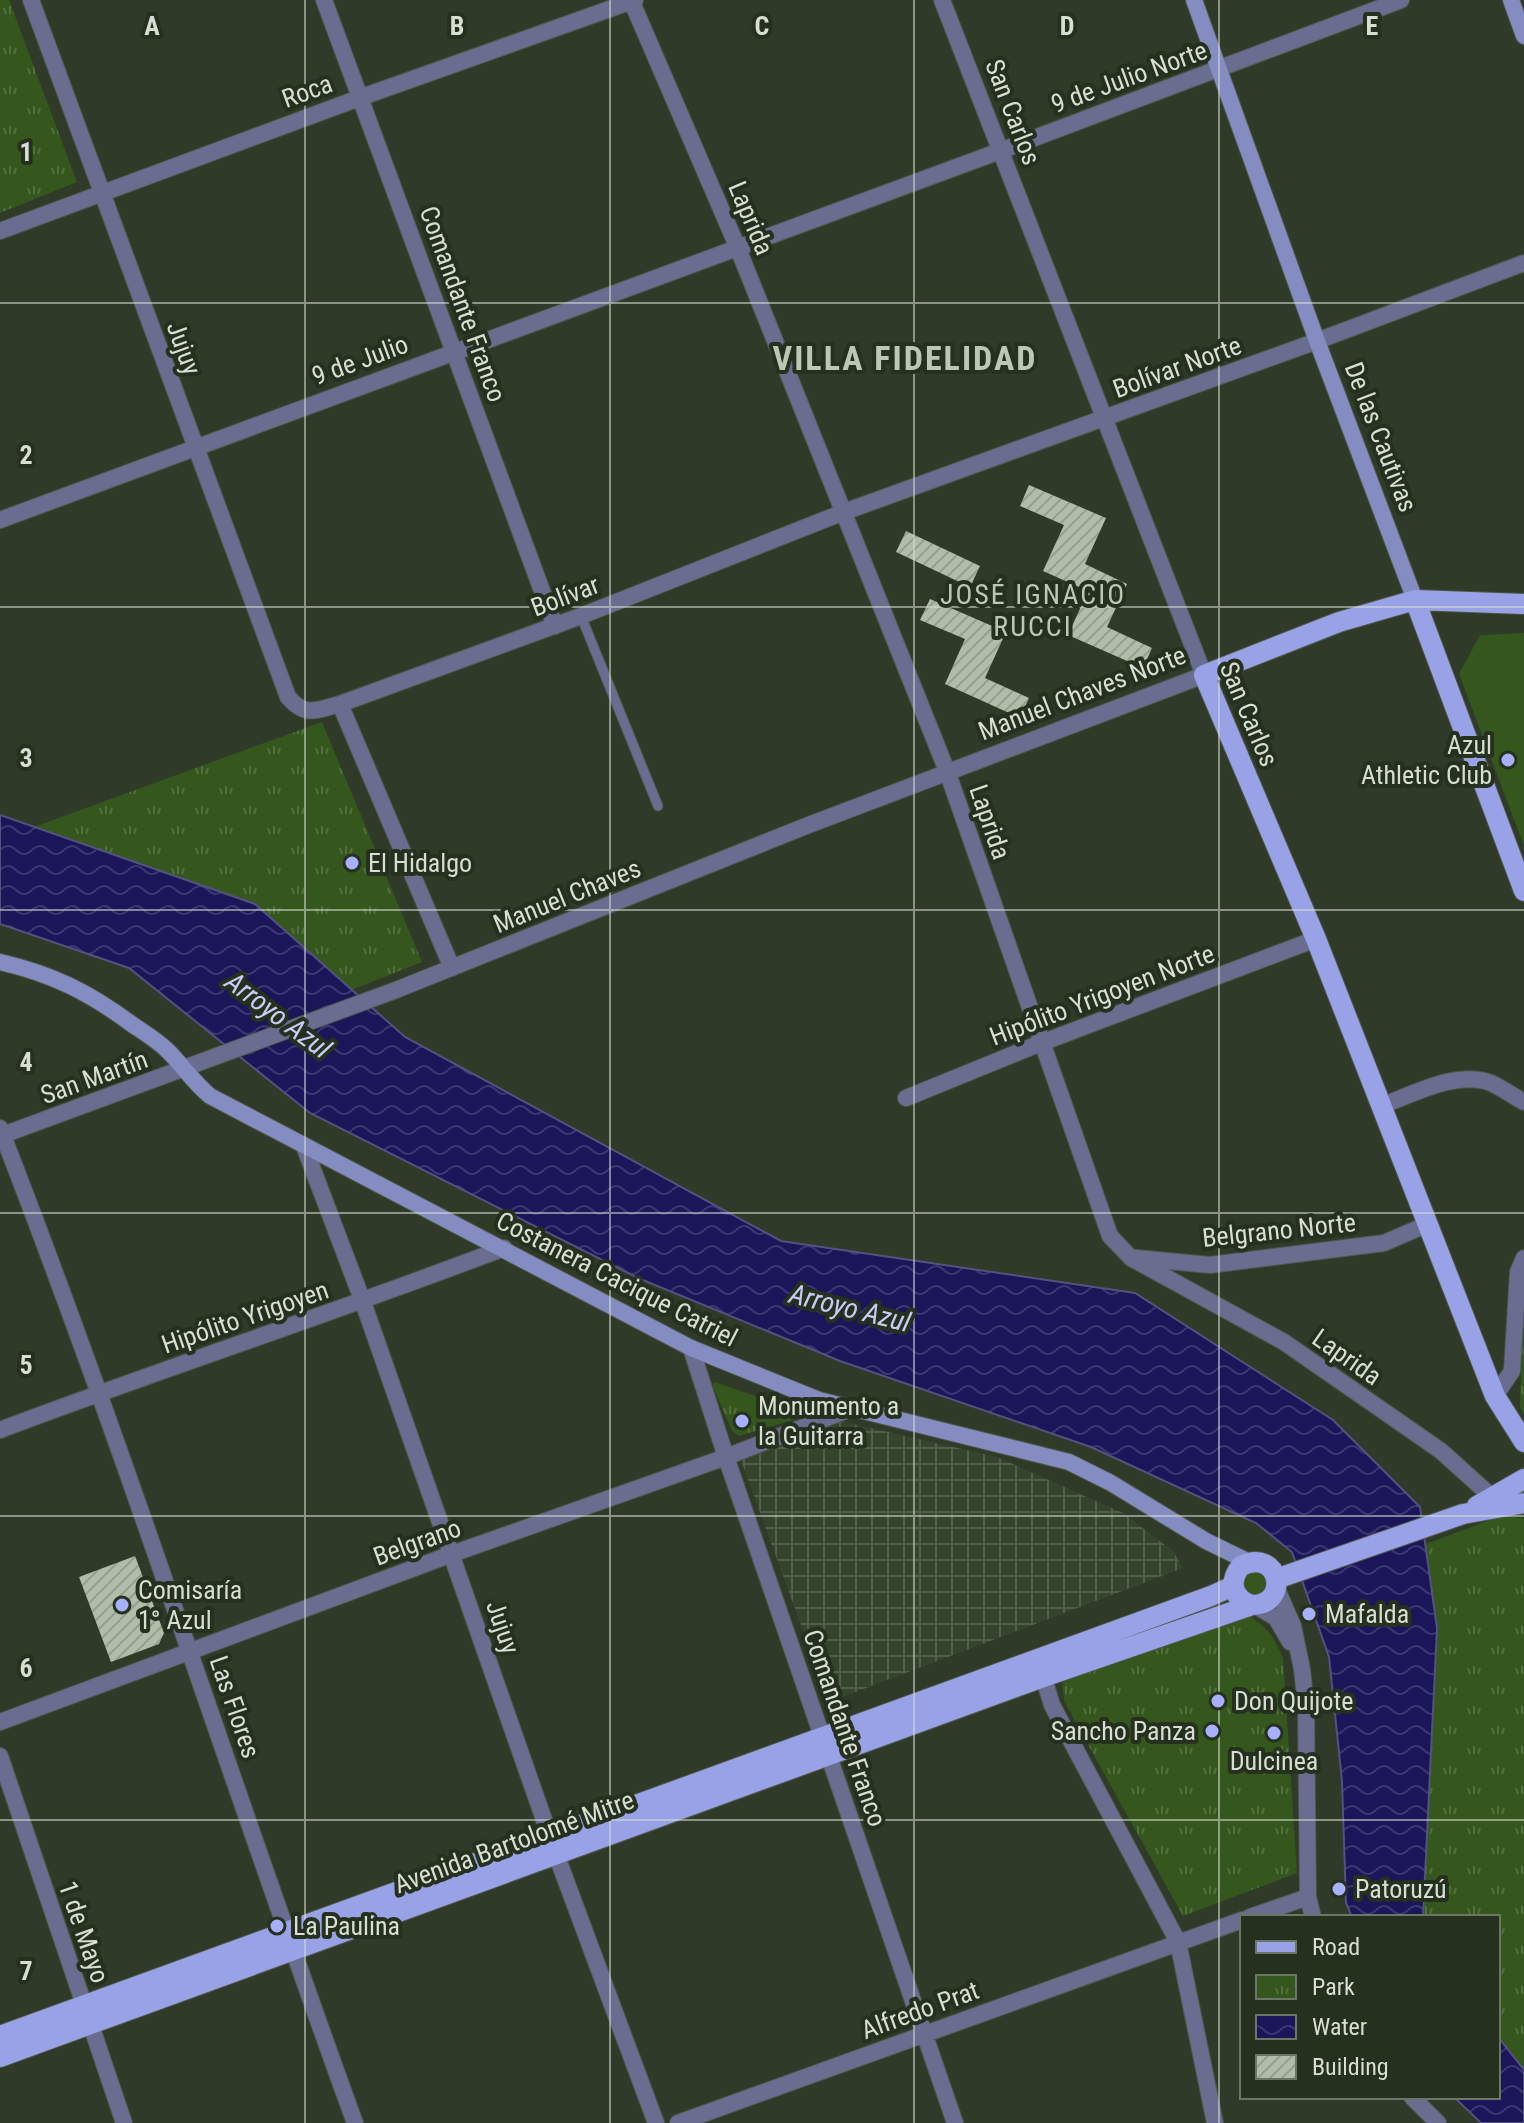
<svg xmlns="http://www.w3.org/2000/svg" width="1524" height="2123" font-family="'Roboto Condensed',sans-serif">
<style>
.industrial{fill:url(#industrial-grid)}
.grass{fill:#35571e}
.park{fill:url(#park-tufts)}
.water{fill:url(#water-waves);stroke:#53527f;stroke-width:2}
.building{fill:url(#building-hatch)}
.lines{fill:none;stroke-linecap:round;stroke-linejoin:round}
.service-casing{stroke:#4d5848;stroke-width:11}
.minor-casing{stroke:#4d5848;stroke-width:18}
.tertiary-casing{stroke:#4d5848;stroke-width:18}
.secondary-casing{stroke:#4d5848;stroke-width:18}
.primary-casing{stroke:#4d5848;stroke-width:22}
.service{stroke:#696d8f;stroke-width:9}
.minor{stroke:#696d8f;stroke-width:16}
.tertiary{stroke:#696d8f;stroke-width:16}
.secondary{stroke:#858cc1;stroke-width:16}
.primary{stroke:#9aa2e7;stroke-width:20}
.grid{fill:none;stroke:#d7dfd4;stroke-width:2;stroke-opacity:0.55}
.poi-dot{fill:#a8b0fc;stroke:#25301f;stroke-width:3}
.labels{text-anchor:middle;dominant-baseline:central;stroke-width:8;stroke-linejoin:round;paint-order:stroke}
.street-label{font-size:26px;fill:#d7dfd4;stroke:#25301f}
.poi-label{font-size:26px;fill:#d7dfd4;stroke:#25301f;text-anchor:start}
.neighbourhood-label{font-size:28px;letter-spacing:2px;fill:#bac9b3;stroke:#25301f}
.water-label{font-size:28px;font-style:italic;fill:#c6ccf6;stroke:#25301f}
.district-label{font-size:34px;font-weight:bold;letter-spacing:2px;fill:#bac9b3;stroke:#25301f}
.grid-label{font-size:26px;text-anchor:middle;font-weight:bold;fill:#d7dfd4;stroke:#25301f;stroke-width:8;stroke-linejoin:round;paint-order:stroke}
</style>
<defs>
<pattern id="industrial-grid" width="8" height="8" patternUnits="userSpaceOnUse" patternTransform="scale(2)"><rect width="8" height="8" fill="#35452d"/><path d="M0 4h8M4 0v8" fill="none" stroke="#525f4b"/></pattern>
<pattern id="park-tufts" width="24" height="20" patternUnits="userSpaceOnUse" patternTransform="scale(2)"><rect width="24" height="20" fill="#35571e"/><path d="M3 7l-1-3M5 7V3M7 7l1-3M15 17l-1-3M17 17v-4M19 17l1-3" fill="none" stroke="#526f3e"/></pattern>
<pattern id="water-waves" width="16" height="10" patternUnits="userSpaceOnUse" patternTransform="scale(2)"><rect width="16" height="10" fill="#1b155a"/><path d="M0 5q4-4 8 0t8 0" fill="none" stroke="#3b3771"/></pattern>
<pattern id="building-hatch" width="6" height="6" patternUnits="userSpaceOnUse" patternTransform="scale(2)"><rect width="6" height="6" fill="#b0bea9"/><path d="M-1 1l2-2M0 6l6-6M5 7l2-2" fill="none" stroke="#949f8f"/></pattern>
</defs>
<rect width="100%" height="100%" fill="#2f3a29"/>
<!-- industrial -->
<path class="industrial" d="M 840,1421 L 997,1457 L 1123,1513 L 1173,1551 L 1183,1568 L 829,1702 L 739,1455 Z"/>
<!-- grass -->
<path class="grass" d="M 1524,633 L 1524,846 L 1459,674 L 1480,635 Z
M1244 1583a11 11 0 1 1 22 0a11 11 0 1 1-22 0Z"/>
<!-- park -->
<path class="park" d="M 0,0 L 9,0 L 77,182 L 0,213 Z
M 322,722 L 422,962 L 351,990 L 255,904 L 34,827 Z
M 1524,1287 L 1524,1415 L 1520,1407 Z
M 714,1382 L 805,1413 L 809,1415 L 739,1436 L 732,1431 L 713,1386 Z
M 1501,1516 L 1524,1518 L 1524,2070 L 1498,2037 L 1498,1917 L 1423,1917 L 1437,1628 L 1426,1544 Z
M 1249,1616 C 1267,1627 1275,1638 1283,1658 L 1297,1873 L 1183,1916 L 1064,1701 L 1062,1679 Z"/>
<!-- water -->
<path class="water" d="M 0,815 L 255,904 L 405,1037 L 781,1241 L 1135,1293 L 1333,1420 L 1420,1507 L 1437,1628 L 1423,1917 L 1352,1917 L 1346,1903 L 1342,1781 L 1329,1657 L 1292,1552 L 1256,1523 L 1091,1447 L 840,1361 L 638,1278 L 310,1113 L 129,968 L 0,924 Z
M 1498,2037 L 1524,2070 L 1524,2123 L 1481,2123 L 1454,2097 L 1498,2097 Z"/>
<!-- building -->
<path class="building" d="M 1029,485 L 1106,518 L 1085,564 L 1127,584 L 1107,627 L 1152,648 L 1143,668 L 1068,635 L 1088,591 L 1043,571 L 1064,525 L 1020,506 Z
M 906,531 L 980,566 L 970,587 L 896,552 Z
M 930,599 L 1006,632 L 985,678 L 1029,698 L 1020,718 L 945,684 L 965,639 L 920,620 Z
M 135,1556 L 164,1633 L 159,1644 L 111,1662 L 79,1577 Z"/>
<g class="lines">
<defs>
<path id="service" d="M 581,616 L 658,806"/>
<path id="minor" d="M 31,0 L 288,697 C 306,718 316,710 340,704 L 581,616 L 844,512 L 1317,341 L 1524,263
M 324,0 L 555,626
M 631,0 L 737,246 L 947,771 L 1110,1236 L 1131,1258 L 1284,1342 L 1441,1451 L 1492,1497
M 942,0 L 1204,675
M 0,231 L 362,97 L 635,0
M 0,520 L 1000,151 L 1401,0
M 340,704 L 452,968
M 906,1098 L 1041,1043 L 1316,939
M 1381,1106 C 1414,1094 1456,1070 1491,1083 C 1502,1088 1513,1096 1524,1102
M 0,1128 C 128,1456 234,1792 355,2123
M 304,1146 L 363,1302 L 556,1854 L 656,2123
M 1136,1258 L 1210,1265 L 1384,1243 L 1428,1224
M 691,1348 L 726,1457 L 955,2123
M 1495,1396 L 1512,1371 L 1518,1272 L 1524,1258
M 1276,1587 L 1293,1626 L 1302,1669 L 1306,1706 L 1308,1897 L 1313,1917
M 1256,1606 L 1276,1618 L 1290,1642
M 1040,1666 L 1052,1705 L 1178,1942 L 1215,2123
M 0,1722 L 452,1554 L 726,1457 L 850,1409
M 0,1756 L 124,2123
M 1250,1917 L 1308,1897
M 1412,2097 L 1438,2123
M 678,2123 L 1242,1920"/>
<path id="tertiary" d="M 0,1136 L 396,990 L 806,826 L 1204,675
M 0,1430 C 167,1367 337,1312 504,1248"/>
<path id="secondary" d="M 1194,0 L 1317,341 L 1415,600
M 1511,0 L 1524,36
M 0,962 C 53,974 90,993 133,1025 C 145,1033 158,1041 168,1051 C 183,1066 194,1083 210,1096 L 691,1348 L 819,1400 L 1069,1462 L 1111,1483 L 1206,1541 L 1249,1562"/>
<path id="primary" d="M 1415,600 L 1524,891
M 1524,604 L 1415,600 L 1339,622 L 1204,675 L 1316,939 L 1495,1396 L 1524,1442
M 1477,1506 L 1524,1479
M 1276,1579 L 1463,1514 L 1524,1503
M 0,2036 L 1211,1596 L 1233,1586
M 0,2057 L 1046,1676 L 1252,1605 C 1291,1605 1280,1547 1241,1566 C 1228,1582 1233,1599 1252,1605"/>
</defs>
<!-- service casing -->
<use href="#service" class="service-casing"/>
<!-- minor casing -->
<use href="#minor" class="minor-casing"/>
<!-- tertiary casing -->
<use href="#tertiary" class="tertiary-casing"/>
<!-- secondary casing -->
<use href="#secondary" class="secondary-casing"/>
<!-- primary casing -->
<use href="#primary" class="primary-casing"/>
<!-- service -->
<use href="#service" class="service"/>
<!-- minor -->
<use href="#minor" class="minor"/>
<!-- tertiary -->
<use href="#tertiary" class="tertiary"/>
<!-- secondary -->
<use href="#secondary" class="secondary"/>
<!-- primary -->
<use href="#primary" class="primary"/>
</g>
<!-- grid -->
<path class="grid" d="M 305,0 L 305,2123M 610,0 L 610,2123M 914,0 L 914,2123M 1219,0 L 1219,2123M 0,303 L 1524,303M 0,607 L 1524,607M 0,910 L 1524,910M 0,1213 L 1524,1213M 0,1516 L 1524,1516M 0,1820 L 1524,1820"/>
<!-- markers -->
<g class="poi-dot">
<circle cx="1508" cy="760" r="8"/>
<circle cx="352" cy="863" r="8"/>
<circle cx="742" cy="1421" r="8"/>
<circle cx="122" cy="1605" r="8"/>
<circle cx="1309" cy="1614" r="8"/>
<circle cx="1218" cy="1701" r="8"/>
<circle cx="1212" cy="1731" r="8"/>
<circle cx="1274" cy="1733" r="8"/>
<circle cx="1339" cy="1889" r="8"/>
<circle cx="277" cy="1926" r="8"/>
</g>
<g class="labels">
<!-- street labels -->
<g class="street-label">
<text transform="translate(1129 77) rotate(-20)">9 de Julio Norte</text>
<text transform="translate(307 91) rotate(-20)">Roca</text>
<text transform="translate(1013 112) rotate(69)">San Carlos</text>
<text transform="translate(751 218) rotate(67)">Laprida</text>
<text transform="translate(463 304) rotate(70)">Comandante Franco</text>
<text transform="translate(184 348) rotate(70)">Jujuy</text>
<text transform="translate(360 360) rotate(-20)">9 de Julio</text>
<text transform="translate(1177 367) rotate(-20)">Bolívar Norte</text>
<text transform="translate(1381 437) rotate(69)">De las Cautivas</text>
<text transform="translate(565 596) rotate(-21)">Bolívar</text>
<text transform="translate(1082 693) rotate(-21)">Manuel Chaves Norte</text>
<text transform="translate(1249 714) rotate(67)">San Carlos</text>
<text transform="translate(990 822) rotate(71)">Laprida</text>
<text transform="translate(567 896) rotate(-22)">Manuel Chaves</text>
<text transform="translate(1102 995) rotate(-21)">Hipólito Yrigoyen Norte</text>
<text transform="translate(94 1077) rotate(-20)">San Martín</text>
<text transform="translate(1279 1230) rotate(-6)">Belgrano Norte</text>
<text transform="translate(617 1279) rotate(27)">Costanera Cacique Catriel</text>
<text transform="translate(245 1317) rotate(-19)">Hipólito Yrigoyen</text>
<text transform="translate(1347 1357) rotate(35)">Laprida</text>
<text transform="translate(417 1542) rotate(-20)">Belgrano</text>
<text transform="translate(503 1627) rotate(71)">Jujuy</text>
<text transform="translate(235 1707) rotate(71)">Las Flores</text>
<text transform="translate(845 1728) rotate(71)">Comandante Franco</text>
<text transform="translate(514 1842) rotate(-20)">Avenida Bartolomé Mitre</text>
<text transform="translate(84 1932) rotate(71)">1 de Mayo</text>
<text transform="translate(920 2010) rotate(-20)">Alfredo Prat</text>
</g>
<!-- poi labels -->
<g class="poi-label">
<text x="1492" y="745" text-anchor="end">Azul<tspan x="1492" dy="30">Athletic Club</tspan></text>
<text x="368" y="863">El Hidalgo</text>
<text x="758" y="1406">Monumento a<tspan x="758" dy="30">la Guitarra</tspan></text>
<text x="138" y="1590">Comisaría<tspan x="138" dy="30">1° Azul</tspan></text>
<text x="1325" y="1614">Mafalda</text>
<text x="1234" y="1701">Don Quijote</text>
<text x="1196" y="1731" text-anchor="end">Sancho Panza</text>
<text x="1274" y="1761" text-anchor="middle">Dulcinea</text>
<text x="1355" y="1889">Patoruzú</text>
<text x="293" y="1926">La Paulina</text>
</g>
<!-- neighbourhood labels -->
<g class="neighbourhood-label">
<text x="1033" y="594">JOSÉ IGNACIO<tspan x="1033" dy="32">RUCCI</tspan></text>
</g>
<!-- water labels -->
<g class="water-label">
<text transform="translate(278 1015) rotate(37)">Arroyo Azul</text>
<text transform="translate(850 1308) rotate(14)">Arroyo Azul</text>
</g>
<!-- district labels -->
<g class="district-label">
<text x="905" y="358">VILLA FIDELIDAD</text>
</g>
</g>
<g class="grid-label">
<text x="152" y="35">A</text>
<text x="457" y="35">B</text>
<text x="762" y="35">C</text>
<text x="1067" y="35">D</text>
<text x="1372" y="35">E</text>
<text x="26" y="161">1</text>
<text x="26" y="464">2</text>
<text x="26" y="767">3</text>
<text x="26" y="1071">4</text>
<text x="26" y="1374">5</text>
<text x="26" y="1677">6</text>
<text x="26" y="1980">7</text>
</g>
<!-- legend -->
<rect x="1240" y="1915" width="260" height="184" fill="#25301f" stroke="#6c7667" stroke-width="2"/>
<rect x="1256" y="1941" width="40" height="12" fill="#9aa2e7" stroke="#6c7667" stroke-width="2"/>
<text x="1312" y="1955" font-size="24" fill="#d7dfd4">Road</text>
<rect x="1256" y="1975" width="40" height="24" fill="url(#park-tufts)" stroke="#6c7667" stroke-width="2"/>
<text x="1312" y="1995" font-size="24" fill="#d7dfd4">Park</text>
<rect x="1256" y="2015" width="40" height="24" fill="url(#water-waves)" stroke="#6c7667" stroke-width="2"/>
<text x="1312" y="2035" font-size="24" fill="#d7dfd4">Water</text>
<rect x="1256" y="2055" width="40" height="24" fill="url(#building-hatch)" stroke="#6c7667" stroke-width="2"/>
<text x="1312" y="2075" font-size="24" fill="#d7dfd4">Building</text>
</svg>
